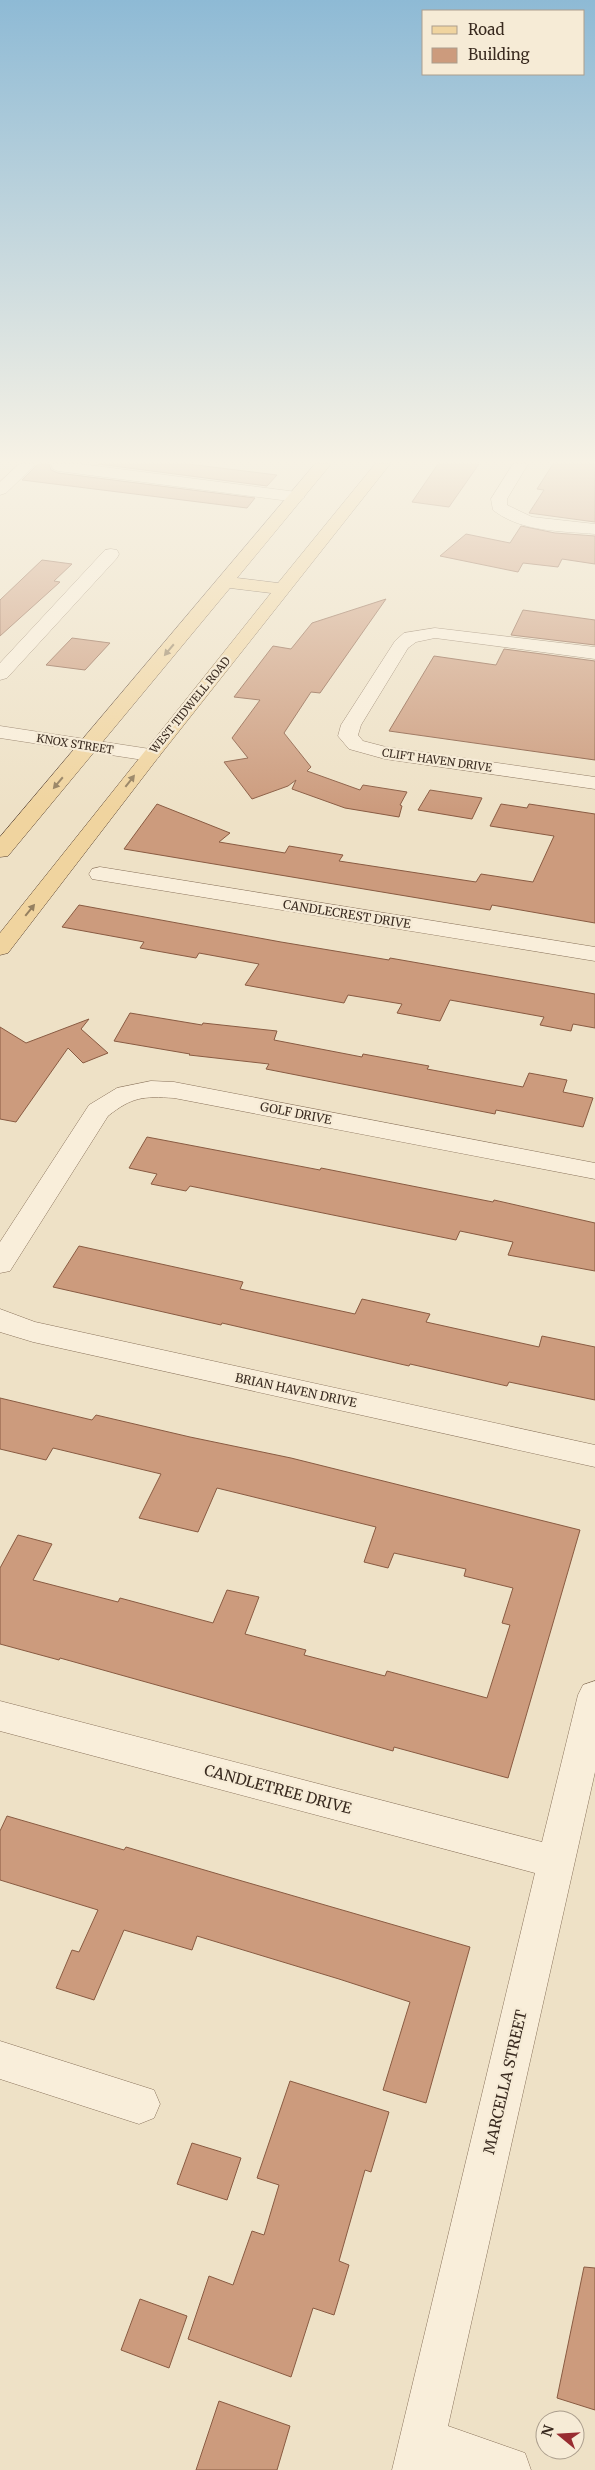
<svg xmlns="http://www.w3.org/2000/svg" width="595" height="2470" font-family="Merriweather,serif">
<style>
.building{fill:#cc9b7d;stroke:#895b42}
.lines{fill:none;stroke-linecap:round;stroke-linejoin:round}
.minor-casing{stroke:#8a735c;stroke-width:1}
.major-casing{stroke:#584130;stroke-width:1}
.minor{fill:#f9eeda;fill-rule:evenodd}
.major{fill:#f0d49f;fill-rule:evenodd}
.oneway{fill:#958060}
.labels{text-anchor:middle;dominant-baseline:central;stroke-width:4.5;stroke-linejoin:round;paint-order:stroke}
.far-street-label{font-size:11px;fill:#3a2b20;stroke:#f6ebd6}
.street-label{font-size:12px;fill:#3a2b20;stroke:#f6ebd6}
.near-street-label{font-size:15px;fill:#3a2b20;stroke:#f6ebd6}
</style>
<rect width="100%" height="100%" fill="#eee1c6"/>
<!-- building -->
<path class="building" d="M 38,464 L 49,464 L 51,470 L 58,473 L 255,498 L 247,508 L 22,480 Z
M 98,464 L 188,464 L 277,475 L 267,486 Z
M 438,464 L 479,464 L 449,507 L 412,502 Z
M 553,464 L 595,464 L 595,522 L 529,513 L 544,490 L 537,489 Z
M 521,526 L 555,533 L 595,536 L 595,564 L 562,559 L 558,567 L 523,563 L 518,572 L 440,556 L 466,534 L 510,543 Z
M 42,560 L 72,564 L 54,581 L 60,582 L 0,636 L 0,600 Z
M 386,599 L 320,693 L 311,692 L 284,733 L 311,767 L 307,771 L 360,790 L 363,785 L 407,792 L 400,805 L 402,806 L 399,817 L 345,808 L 292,789 L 296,780 L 288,786 L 252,799 L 224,762 L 248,758 L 232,738 L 260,700 L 234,697 L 273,646 L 291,649 L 312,623 Z
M 523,610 L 595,620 L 595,645 L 511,635 Z
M 72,638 L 110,643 L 85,670 L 46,665 Z
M 504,649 L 595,661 L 595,760 L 389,731 L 434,656 L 496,665 Z
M 430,790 L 482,798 L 472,819 L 418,810 Z
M 157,804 L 230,833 L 219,842 L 285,853 L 289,846 L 343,855 L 339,861 L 476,882 L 481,874 L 533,882 L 554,836 L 490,826 L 501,804 L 527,808 L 529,804 L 595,814 L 595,923 L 492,905 L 490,910 L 124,849 Z
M 79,905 L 281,942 L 389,960 L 390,958 L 595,994 L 595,1028 L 573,1024 L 571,1031 L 540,1025 L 544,1017 L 450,1000 L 440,1021 L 397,1013 L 402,1004 L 348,995 L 344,1003 L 245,985 L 259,964 L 199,953 L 196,958 L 140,948 L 144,942 L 62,927 Z
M 130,1013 L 202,1025 L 203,1023 L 277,1031 L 274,1040 L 362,1057 L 363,1054 L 429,1066 L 427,1069 L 523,1087 L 529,1073 L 567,1080 L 563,1092 L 593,1098 L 583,1127 L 496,1110 L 495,1114 L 266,1069 L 269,1064 L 189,1055 L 190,1054 L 114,1041 Z
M 89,1019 L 81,1029 L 108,1053 L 83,1063 L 68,1048 L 16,1122 L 0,1119 L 0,1027 L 26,1043 Z
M 147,1137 L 320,1170 L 321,1168 L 493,1202 L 494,1200 L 595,1223 L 595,1271 L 508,1255 L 513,1242 L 460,1231 L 456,1240 L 190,1186 L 186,1191 L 151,1184 L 157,1174 L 129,1168 Z
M 79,1246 L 243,1282 L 240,1289 L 355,1314 L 362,1299 L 430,1314 L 426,1322 L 539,1347 L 542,1336 L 595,1347 L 595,1400 L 509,1382 L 507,1386 L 410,1364 L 409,1366 L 222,1323 L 221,1325 L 53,1287 Z
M 0,1398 L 92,1420 L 96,1415 L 190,1437 L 291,1458 L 580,1530 L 508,1778 L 394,1747 L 393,1751 L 60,1658 L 59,1660 L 0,1644 L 0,1568 L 18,1535 L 52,1544 L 33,1580 L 118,1602 L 120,1598 L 213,1623 L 227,1590 L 259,1597 L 245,1634 L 306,1650 L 304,1655 L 385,1676 L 387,1671 L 487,1698 L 510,1625 L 502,1623 L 513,1588 L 464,1576 L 466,1569 L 394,1553 L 388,1568 L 364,1562 L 376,1527 L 217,1488 L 198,1532 L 139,1518 L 161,1474 L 53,1448 L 46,1460 L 0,1449 Z
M 7,1816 L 124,1850 L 126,1847 L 242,1881 L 470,1947 L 426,2103 L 383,2090 L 410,2002 L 339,1979 L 197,1936 L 192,1950 L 124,1930 L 94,2000 L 56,1988 L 72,1950 L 79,1952 L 98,1910 L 0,1880 L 0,1831 Z
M 290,2081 L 389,2112 L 371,2172 L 365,2170 L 339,2261 L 349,2265 L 334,2315 L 313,2308 L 291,2377 L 188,2339 L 209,2276 L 233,2285 L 252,2231 L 264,2235 L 279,2185 L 257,2178 Z
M 192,2143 L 241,2158 L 227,2200 L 177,2184 Z
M 584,2267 L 595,2268 L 595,2410 L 557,2398 Z
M 140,2299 L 187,2316 L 169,2368 L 121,2350 Z
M 219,2401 L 290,2426 L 277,2470 L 196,2470 Z"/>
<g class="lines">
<defs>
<path id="minor" d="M 19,464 L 36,464 L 6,493 L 0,495 L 0,482 Z
M 51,464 L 81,464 L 297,492 L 305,497 L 297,502 L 58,471 L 53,469 Z
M 513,464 L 528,464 L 507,499 L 507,505 L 532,517 L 595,524 L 595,534 C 561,531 521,532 493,510 L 491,499 Z
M 111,549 L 117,550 L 119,554 L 117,558 L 7,678 L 0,680 L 0,663 L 105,550 Z
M 435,628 L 595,647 L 595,659 L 435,638 L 416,642 L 408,648 L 361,725 L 358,735 L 363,741 L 386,747 L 595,777 L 595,789 L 385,759 L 349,749 L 338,736 L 341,725 L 395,641 L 404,633 Z
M 0,726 L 150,749 L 157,751 L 160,755 L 157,759 L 150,761 L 0,738 Z
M 100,867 L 595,947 L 595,961 L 92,879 L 89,874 L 92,869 Z
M 151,1081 L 174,1082 L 595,1163 L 595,1179 L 174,1098 C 143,1096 132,1097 108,1116 L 10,1271 L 0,1273 L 0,1242 L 89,1105 L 117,1088 Z
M 0,1309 L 35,1322 L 595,1445 L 595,1467 L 33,1342 L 0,1332 Z
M 595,1681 L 595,1772 L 448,2426 L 525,2453 L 531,2470 L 392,2470 L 535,1873 L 0,1731 L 0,1701 L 542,1842 L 578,1695 L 583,1685 Z
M 0,2041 L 154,2090 L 160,2104 L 154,2118 L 139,2124 L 0,2079 Z"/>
<path id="major" d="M 315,464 L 331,464 L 237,578 L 278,583 L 375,464 L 390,464 L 157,759 L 8,953 L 0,955 L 0,933 L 271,593 L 230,588 L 8,856 L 0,857 L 0,837 Z"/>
</defs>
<!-- minor casing -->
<use href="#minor" class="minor-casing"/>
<!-- major casing -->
<use href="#major" class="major-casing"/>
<!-- minor -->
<use href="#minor" class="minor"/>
<!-- major -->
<use href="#major" class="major"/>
</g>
<!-- one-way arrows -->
<defs><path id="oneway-solid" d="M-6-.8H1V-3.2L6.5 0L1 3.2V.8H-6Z" transform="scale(1.25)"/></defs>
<g class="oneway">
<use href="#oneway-solid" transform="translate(169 650) rotate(130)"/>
<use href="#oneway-solid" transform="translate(130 781) rotate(-52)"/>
<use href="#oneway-solid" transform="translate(58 783) rotate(130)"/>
<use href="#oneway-solid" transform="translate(30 910) rotate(-51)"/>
</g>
<!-- sky -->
<linearGradient id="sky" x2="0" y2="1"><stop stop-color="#8ebad5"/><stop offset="0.57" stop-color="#f7f2e5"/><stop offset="1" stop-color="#f7f2e5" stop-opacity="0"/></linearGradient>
<rect width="595" height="810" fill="url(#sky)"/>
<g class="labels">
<!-- far-street labels -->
<g class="far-street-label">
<text transform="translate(190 705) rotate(-51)">WEST TIDWELL ROAD</text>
<text transform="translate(75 744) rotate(9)">KNOX STREET</text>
<text transform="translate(437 760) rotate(8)">CLIFT HAVEN DRIVE</text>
</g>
<!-- street labels -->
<g class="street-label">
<text transform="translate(347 914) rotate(9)">CANDLECREST DRIVE</text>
<text transform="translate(296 1113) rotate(11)">GOLF DRIVE</text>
<text transform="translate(296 1390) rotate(12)">BRIAN HAVEN DRIVE</text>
</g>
<!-- near-street labels -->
<g class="near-street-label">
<text transform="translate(278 1789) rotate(15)">CANDLETREE DRIVE</text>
<text transform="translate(505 2082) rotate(-77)">MARCELLA STREET</text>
</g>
</g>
<!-- legend -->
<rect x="422" y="10" width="162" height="65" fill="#f6ebd6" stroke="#ab9e8d"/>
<rect x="432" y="26" width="25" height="8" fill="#f0d49f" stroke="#ab9e8d"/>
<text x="468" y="35" font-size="15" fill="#3a2b20">Road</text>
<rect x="432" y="48" width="25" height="15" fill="#cc9b7d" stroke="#ab9e8d"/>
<text x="468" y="60" font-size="15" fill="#3a2b20">Building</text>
<!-- north arrow -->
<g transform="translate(560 2435) rotate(288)"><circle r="24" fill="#f6ebd6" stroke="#ab9e8d"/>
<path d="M0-4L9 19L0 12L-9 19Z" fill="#982c31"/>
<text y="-8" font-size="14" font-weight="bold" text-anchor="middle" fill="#3a2b20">N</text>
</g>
</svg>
